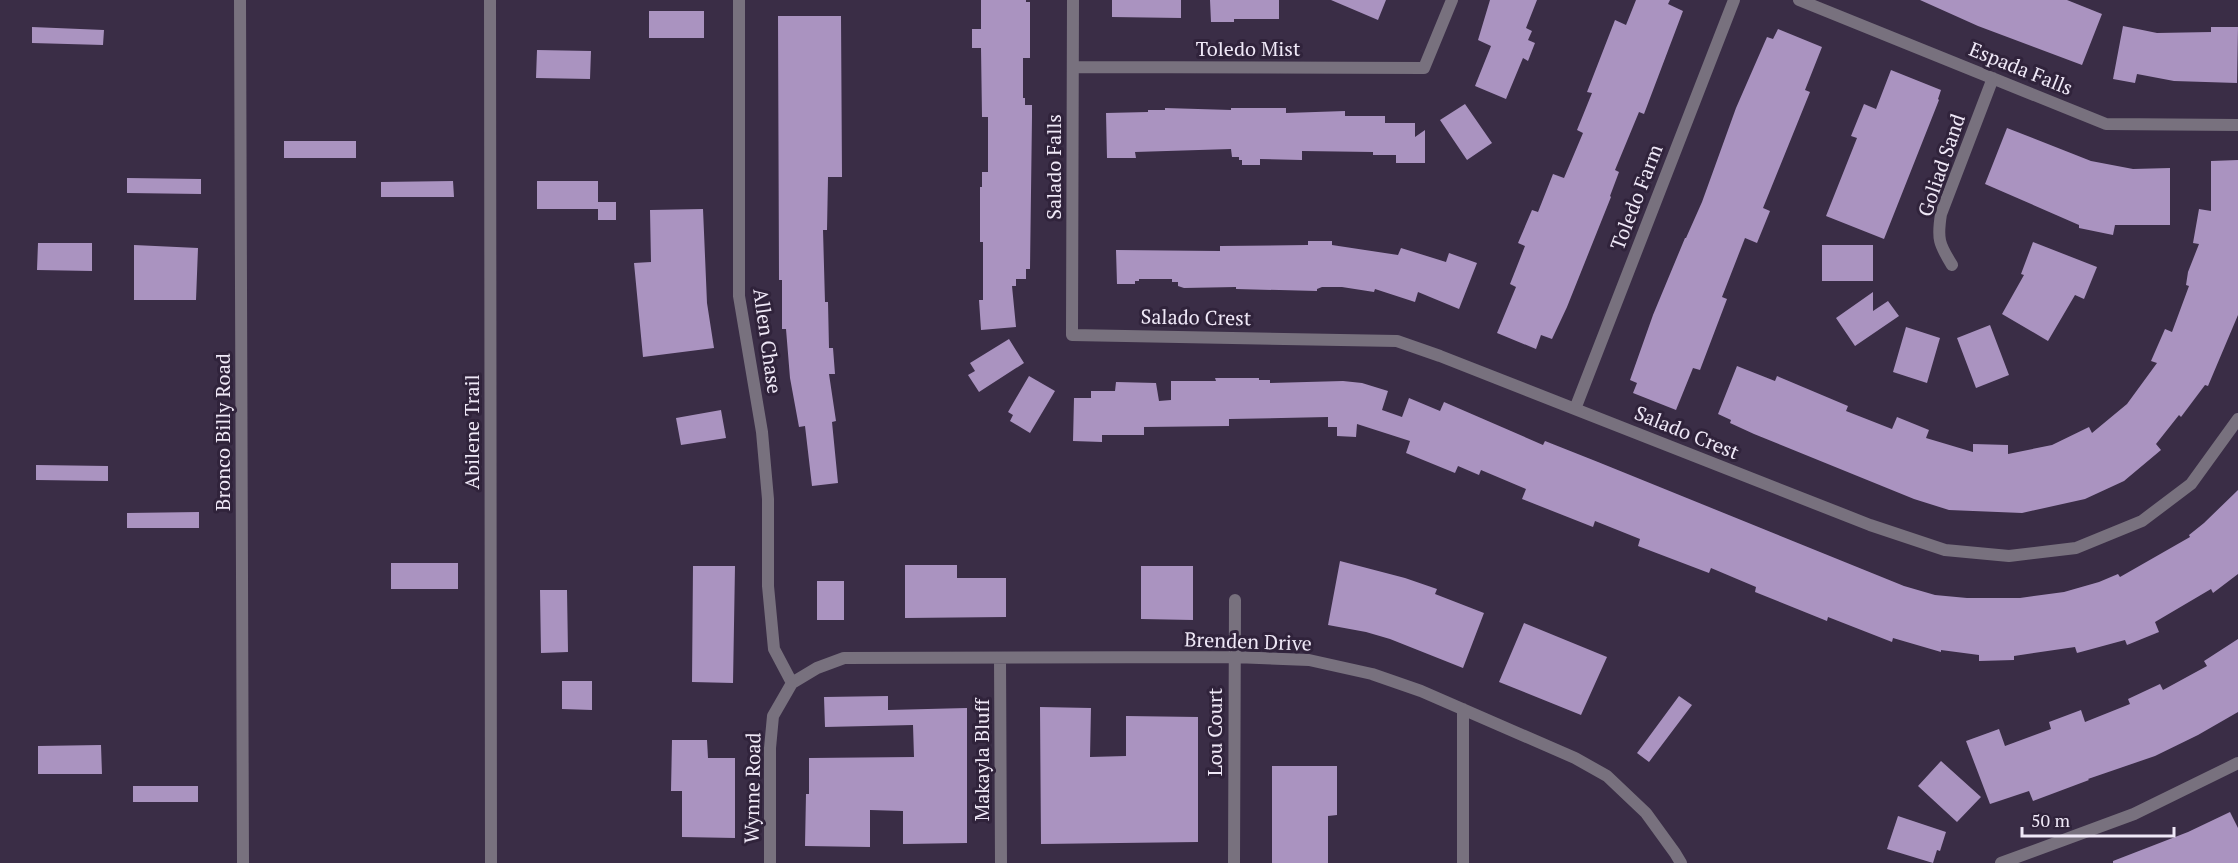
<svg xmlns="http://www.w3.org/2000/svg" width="2238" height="863" font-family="'PT Serif',serif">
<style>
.building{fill:#aa93c0}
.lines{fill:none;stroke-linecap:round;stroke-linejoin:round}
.street{stroke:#78717e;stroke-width:12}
.labels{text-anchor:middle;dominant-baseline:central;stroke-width:6;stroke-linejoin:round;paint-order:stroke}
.street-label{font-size:20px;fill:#efe8f7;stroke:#30233b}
</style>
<rect width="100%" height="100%" fill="#3a2d46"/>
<!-- building -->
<path class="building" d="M 981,0 L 1026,0 L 1026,2 L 1030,2 L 1030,58 L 1023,58 L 1023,98 L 1025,98 L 1025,105 L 1032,105 L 1032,117 L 1030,269 L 1026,269 L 1026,279 L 1016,279 L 1016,286 L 1012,286 L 1016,327 L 981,330 L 979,300 L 983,300 L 983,242 L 980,242 L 980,187 L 982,187 L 982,172 L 988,172 L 988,117 L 982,117 L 981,48 L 972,48 L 972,29 L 981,29 Z
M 1112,0 L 1181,0 L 1181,18 L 1112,17 Z
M 1210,0 L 1279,0 L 1279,19 L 1234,19 L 1234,22 L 1211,22 Z
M 1331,0 L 1386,0 L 1378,20 Z
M 1490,0 L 1537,0 L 1526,28 L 1532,31 L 1528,40 L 1535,43 L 1528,61 L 1523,58 L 1506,99 L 1475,86 L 1491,46 L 1478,40 Z
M 1636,0 L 1670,0 L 1668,4 L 1683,11 L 1644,114 L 1639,112 L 1615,170 L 1619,172 L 1610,196 L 1611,197 L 1567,307 L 1552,339 L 1541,335 L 1536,349 L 1497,333 L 1516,287 L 1510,284 L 1525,246 L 1518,243 L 1532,210 L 1538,212 L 1553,174 L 1564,178 L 1583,133 L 1577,130 L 1592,93 L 1587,92 L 1615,20 L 1626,25 Z
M 1920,0 L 2067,0 L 2102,14 L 2082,65 L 1978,26 Z
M 649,11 L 704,11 L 704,38 L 649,38 Z
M 778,16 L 841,16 L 842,177 L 828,177 L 827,230 L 823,230 L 825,302 L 828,302 L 829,348 L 833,348 L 835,374 L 829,374 L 836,421 L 832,422 L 838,483 L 812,486 L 805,426 L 799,427 L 790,378 L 786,329 L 782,329 L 782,280 L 779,280 Z
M 2123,26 L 2157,33 L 2211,32 L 2211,27 L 2238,27 L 2237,83 L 2174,81 L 2137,74 L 2135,83 L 2113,79 Z
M 32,27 L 104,30 L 103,45 L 32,43 Z
M 1778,29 L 1822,47 L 1805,90 L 1810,92 L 1763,208 L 1770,211 L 1757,243 L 1745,238 L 1722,297 L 1727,299 L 1700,370 L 1693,368 L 1676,410 L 1633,393 L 1637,383 L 1630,380 L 1653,315 L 1685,238 L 1686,238 L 1702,202 L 1736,108 L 1767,37 L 1773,39 Z
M 537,50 L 591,51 L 590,79 L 536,78 Z
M 1891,70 L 1941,90 L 1938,99 L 1939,100 L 1884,239 L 1826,216 L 1857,138 L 1851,136 L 1864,104 L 1876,109 Z
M 1465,104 L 1492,143 L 1467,160 L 1440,120 Z
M 1165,108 L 1231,110 L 1231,108 L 1286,108 L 1286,113 L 1345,111 L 1345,116 L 1385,116 L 1385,123 L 1415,123 L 1415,137 L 1425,130 L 1425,163 L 1396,163 L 1396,155 L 1373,155 L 1373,152 L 1302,151 L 1302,160 L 1260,159 L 1260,165 L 1242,165 L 1242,160 L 1239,160 L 1239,157 L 1232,157 L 1231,149 L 1135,152 L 1136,158 L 1107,158 L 1106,113 L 1148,112 L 1148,110 L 1165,110 Z
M 2007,128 L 2091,161 L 2133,169 L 2170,168 L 2170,225 L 2115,225 L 2113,235 L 2079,228 L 2079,225 L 1985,184 Z
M 284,141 L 356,141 L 356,158 L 284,158 Z
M 2238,160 L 2238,315 L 2208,386 L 2205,385 L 2181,417 L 2179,415 L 2156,444 L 2161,450 L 2124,481 L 2085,499 L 2022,513 L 1949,510 L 1914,499 L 1754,434 L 1730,423 L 1731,420 L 1718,414 L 1737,366 L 1775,381 L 1777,376 L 1848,406 L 1846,411 L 1892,429 L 1897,417 L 1929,430 L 1926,438 L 1973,452 L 1973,444 L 2008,445 L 2008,454 L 2052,445 L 2089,427 L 2092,433 L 2127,404 L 2157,363 L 2151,361 L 2165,329 L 2172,332 L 2189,286 L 2186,285 L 2188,272 L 2199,244 L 2193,243 L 2199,209 L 2211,211 L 2211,161 Z
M 127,178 L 201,179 L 201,194 L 127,193 Z
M 453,181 L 454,197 L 381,197 L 381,182 Z
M 537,181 L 598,181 L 598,209 L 537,209 Z
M 598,202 L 616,202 L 616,220 L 598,220 Z
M 703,209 L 707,303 L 714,348 L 643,357 L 634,263 L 651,262 L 650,210 Z
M 1308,241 L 1332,241 L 1332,245 L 1398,255 L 1401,248 L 1446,262 L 1449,253 L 1477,263 L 1459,309 L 1418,292 L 1415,302 L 1375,289 L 1374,292 L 1342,287 L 1322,287 L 1317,289 L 1317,291 L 1236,289 L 1236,287 L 1184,288 L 1178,286 L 1178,282 L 1172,282 L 1172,279 L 1139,279 L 1139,281 L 1135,281 L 1135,284 L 1117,284 L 1116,250 L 1220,251 L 1220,246 L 1308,245 Z
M 2033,242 L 2097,267 L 2084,299 L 2075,295 L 2048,341 L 2002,314 L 2024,275 L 2021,274 Z
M 38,243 L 92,243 L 92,271 L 37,270 Z
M 134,245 L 198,248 L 196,300 L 134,300 Z
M 1822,245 L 1873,245 L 1873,281 L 1822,281 Z
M 1873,292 L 1873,311 L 1888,301 L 1899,316 L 1855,346 L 1836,318 Z
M 1990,325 L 2009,375 L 1976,388 L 1957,338 Z
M 1906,327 L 1940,338 L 1927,383 L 1893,372 Z
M 1009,339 L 1024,363 L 979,392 L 968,375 L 975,371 L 970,363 Z
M 1029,376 L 1055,391 L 1030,433 L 1010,421 L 1013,415 L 1008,412 Z
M 1215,378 L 1259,378 L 1259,380 L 1270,380 L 1270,383 L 1343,381 L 1362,383 L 1388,391 L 1382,410 L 1402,417 L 1409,398 L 1440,411 L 1444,402 L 1543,445 L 1545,441 L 1598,462 L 1904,586 L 1935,595 L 1967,598 L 2020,598 L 2064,592 L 2099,582 L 2118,574 L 2120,577 L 2190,537 L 2189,535 L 2204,523 L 2238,490 L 2238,574 L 2213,593 L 2211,589 L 2155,622 L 2159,632 L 2127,645 L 2125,640 L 2077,653 L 2075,647 L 2014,656 L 2014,660 L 1979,661 L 1979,655 L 1941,650 L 1941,652 L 1893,638 L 1892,642 L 1828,617 L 1827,621 L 1755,592 L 1756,587 L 1711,568 L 1709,573 L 1638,546 L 1640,539 L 1595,521 L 1593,527 L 1522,499 L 1526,489 L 1481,470 L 1479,475 L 1458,466 L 1455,473 L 1406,453 L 1410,441 L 1357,424 L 1356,437 L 1337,436 L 1337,427 L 1328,427 L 1328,417 L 1229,419 L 1229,426 L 1144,427 L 1144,435 L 1102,435 L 1102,442 L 1073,441 L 1074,398 L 1091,398 L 1091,391 L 1115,391 L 1116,382 L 1156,383 L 1159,401 L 1171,400 L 1171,381 L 1216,381 Z
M 721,410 L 726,438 L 681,445 L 676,418 Z
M 36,465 L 108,466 L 108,481 L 36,480 Z
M 199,512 L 199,528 L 127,528 L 127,513 Z
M 1340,561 L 1405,578 L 1437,589 L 1435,594 L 1484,613 L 1463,668 L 1390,639 L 1366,632 L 1328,625 Z
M 391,563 L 458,563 L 458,589 L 391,589 Z
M 905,565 L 957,565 L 957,578 L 1006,578 L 1006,617 L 905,618 Z
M 693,566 L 735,566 L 733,683 L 692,682 Z
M 1141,566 L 1193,566 L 1193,620 L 1141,619 Z
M 817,581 L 844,581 L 844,620 L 817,620 Z
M 540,590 L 567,590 L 568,652 L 541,653 Z
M 1524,623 L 1607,657 L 1581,715 L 1499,682 Z
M 2238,639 L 2238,712 L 2198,735 L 2155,756 L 2088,779 L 2089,780 L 2033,801 L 2029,791 L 1990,804 L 1966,741 L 1999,729 L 2005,746 L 2051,729 L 2049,722 L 2081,710 L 2085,722 L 2130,704 L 2128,699 L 2160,684 L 2163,690 L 2207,666 L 2204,661 Z
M 562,681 L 592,681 L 592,710 L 562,709 Z
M 888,696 L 888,710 L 967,708 L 967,843 L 903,844 L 903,811 L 870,810 L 870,847 L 805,846 L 806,794 L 809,794 L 809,758 L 914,757 L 913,725 L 825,727 L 824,697 Z
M 1679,696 L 1692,705 L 1649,762 L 1637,753 Z
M 1040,707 L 1091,708 L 1090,757 L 1126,756 L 1126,716 L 1198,717 L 1198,842 L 1041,844 Z
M 672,740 L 707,740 L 708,758 L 735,758 L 735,838 L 682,837 L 682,791 L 671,791 Z
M 101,745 L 102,774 L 38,774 L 38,746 Z
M 1941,761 L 1981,797 L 1957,822 L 1918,786 Z
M 1272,766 L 1337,766 L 1337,815 L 1328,816 L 1328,863 L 1272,863 Z
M 133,786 L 198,786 L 198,802 L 133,802 Z
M 2230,812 L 2238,828 L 2238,863 L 2113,863 L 2113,861 L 2188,832 Z
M 1898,816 L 1946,832 L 1940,851 L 1937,850 L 1933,863 L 1887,849 Z"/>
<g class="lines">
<!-- street -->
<path class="street" d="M 240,0 L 243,863
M 490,0 L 491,863
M 739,0 L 739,296 L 762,432 L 768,499 L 768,586 L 774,649 L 792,683
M 1073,0 L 1072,335 L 1397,341 L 1440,356 L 1870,525 L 1945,550 L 2009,556 L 2076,548 L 2142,521 L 2191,484 L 2238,419
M 1799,0 L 2106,124 L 2238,125
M 1073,67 L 1424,68 L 1452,0
M 1952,265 C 1939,244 1937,239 1941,214 L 1993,78
M 1575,409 L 1734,0
M 1000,658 L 1001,863
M 1463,709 L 1463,863
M 770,863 L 770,748 L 773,716 L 792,683 L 817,668 L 844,658 L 1234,657 L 1309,660 L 1372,674 L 1421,691 L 1575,758 L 1607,776 L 1646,813 L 1675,853 L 1681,863
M 1234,863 L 1235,600
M 2001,863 L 2134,814 L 2238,763"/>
</g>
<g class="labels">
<!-- street labels -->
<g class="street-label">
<text x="1248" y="48">Toledo Mist</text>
<text transform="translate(2021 68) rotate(22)">Espada Falls</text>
<text transform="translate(1941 165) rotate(-71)">Goliad Sand</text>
<text transform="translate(1053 167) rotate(-90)">Salado Falls</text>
<text transform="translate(1636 197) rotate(-69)">Toledo Farm</text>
<text transform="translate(1196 317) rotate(1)">Salado Crest</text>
<text transform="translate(768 341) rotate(82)">Allen Chase</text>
<text transform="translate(222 432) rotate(-90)">Bronco Billy Road</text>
<text transform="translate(471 432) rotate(-90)">Abilene Trail</text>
<text transform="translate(1687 432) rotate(22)">Salado Crest</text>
<text transform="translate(1248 641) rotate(2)">Brenden Drive</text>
<text transform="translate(1214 732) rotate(-90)">Lou Court</text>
<text transform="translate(981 760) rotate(-90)">Makayla Bluff</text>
<text transform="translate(752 788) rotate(-89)">Wynne Road</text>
</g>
</g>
<!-- scale -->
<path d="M2022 827v9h152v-9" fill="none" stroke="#efe8f7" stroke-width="3"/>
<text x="2031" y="827" font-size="18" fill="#efe8f7" stroke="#30233b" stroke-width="4.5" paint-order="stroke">50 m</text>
</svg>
